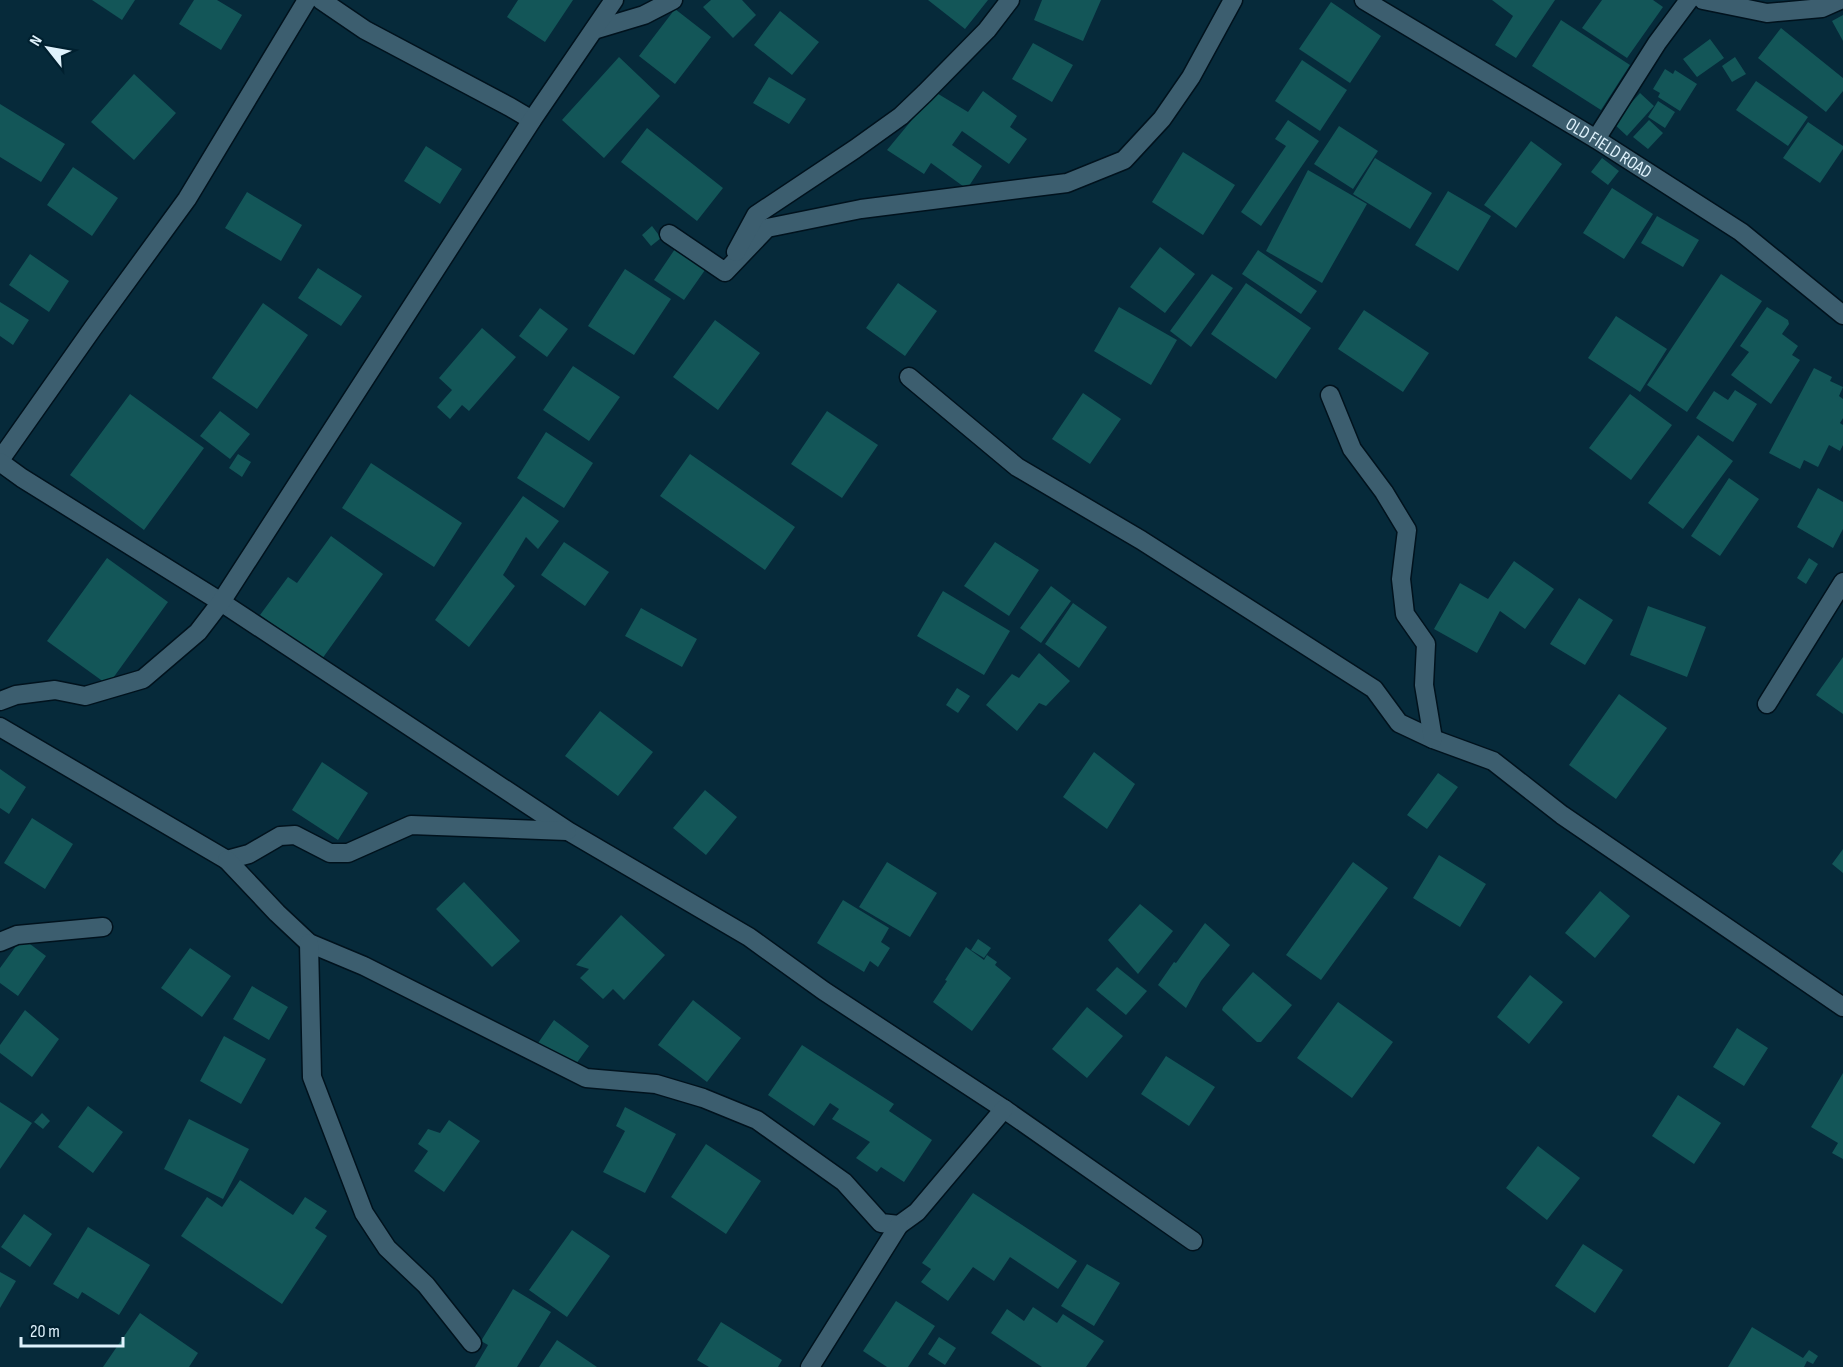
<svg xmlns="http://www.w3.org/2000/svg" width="1843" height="1367" font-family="'Sofia Sans Condensed',sans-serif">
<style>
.building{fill:#135658}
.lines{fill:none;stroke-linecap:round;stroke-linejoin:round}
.minor-casing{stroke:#00121d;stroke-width:21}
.minor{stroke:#3c5e6f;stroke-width:18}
.labels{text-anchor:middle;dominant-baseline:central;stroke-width:6;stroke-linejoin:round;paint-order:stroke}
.street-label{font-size:18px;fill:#dff2fc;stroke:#00202f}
</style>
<rect width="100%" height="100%" fill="#062a3a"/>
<!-- building -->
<path class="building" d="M 92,0 L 135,0 L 122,20 Z
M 194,0 L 217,0 L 242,15 L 221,50 L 179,24 Z
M 518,0 L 573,0 L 545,42 L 507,17 Z
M 711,0 L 742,0 L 756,15 L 733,38 L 703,7 Z
M 928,0 L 988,0 L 965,29 Z
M 1042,0 L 1101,0 L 1083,41 L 1034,20 Z
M 1492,0 L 1555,0 L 1516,58 L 1495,45 L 1513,16 Z
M 1602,0 L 1653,0 L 1663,7 L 1627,58 L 1582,28 Z
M 1331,2 L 1381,36 L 1350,83 L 1299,49 Z
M 675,9 L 711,37 L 675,84 L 639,56 Z
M 780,11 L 819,42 L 792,75 L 754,45 Z
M 1843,15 L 1843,41 L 1832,21 Z
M 1561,20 L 1630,65 L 1601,110 L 1532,66 Z
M 1781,28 L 1843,78 L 1843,91 L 1826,112 L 1758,58 Z
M 1710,39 L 1724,58 L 1697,77 L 1683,59 Z
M 1033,43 L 1073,65 L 1052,102 L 1012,79 Z
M 619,57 L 660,96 L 604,158 L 562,120 Z
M 1735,57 L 1746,74 L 1732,82 L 1722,66 Z
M 1302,60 L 1347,90 L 1320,131 L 1275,101 Z
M 1665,69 L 1673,74 L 1675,70 L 1697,84 L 1680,111 L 1658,97 L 1660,93 L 1653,89 Z
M 134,74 L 176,113 L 134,160 L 91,122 Z
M 769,77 L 806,99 L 789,124 L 753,103 Z
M 1756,81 L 1808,117 L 1788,146 L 1736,110 Z
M 983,91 L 1017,116 L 1010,127 L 1027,139 L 1009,164 L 962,131 L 952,145 L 982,166 L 967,189 L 931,163 L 924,174 L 887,150 L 935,92 L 968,112 Z
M 1640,93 L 1654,106 L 1627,136 L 1613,123 Z
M 1658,101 L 1675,112 L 1665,128 L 1648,117 Z
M 0,104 L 65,144 L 41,182 L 0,157 Z
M 1288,120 L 1319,141 L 1261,226 L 1241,212 L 1286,146 L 1275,139 Z
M 1649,120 L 1663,133 L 1648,149 L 1633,137 Z
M 1808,122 L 1843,146 L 1843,149 L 1820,183 L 1783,158 Z
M 1339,126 L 1378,151 L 1353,189 L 1314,164 Z
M 647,128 L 723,188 L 697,221 L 621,162 Z
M 1531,141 L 1562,164 L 1516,228 L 1484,205 Z
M 426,146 L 462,169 L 440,204 L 404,181 Z
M 1183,152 L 1235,185 L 1203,235 L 1152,202 Z
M 1375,158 L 1432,193 L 1410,229 L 1353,194 Z
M 1602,158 L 1619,171 L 1608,185 L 1591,172 Z
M 73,167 L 118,198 L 92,236 L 47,205 Z
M 1308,170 L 1367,204 L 1322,283 L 1266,251 Z
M 1612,188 L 1653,214 L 1624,259 L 1583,233 Z
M 1448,191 L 1491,216 L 1458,271 L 1415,245 Z
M 247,192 L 302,225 L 281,261 L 225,228 Z
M 1657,216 L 1699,240 L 1683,267 L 1641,243 Z
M 652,226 L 661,238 L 651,246 L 642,235 Z
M 1160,247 L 1195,274 L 1165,313 L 1130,287 Z
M 675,249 L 705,270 L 684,300 L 654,280 Z
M 1258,250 L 1317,291 L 1301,314 L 1242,274 Z
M 30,254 L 69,281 L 49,312 L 9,285 Z
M 318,268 L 362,296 L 341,326 L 298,298 Z
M 625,269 L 671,299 L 634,355 L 588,326 Z
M 1212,274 L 1233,288 L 1191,347 L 1170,331 Z
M 1721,274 L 1762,301 L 1687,412 L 1647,385 Z
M 898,283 L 937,311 L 905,356 L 866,328 Z
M 1246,283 L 1311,328 L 1276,379 L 1211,334 Z
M 0,302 L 29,320 L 13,345 L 0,336 Z
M 263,303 L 308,335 L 257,409 L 212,378 Z
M 1119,307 L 1177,340 L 1151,385 L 1094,351 Z
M 1767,307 L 1788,320 L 1789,324 L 1782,334 L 1798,346 L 1792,355 L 1800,360 L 1771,404 L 1731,375 L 1749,352 L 1740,346 Z
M 540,308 L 568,329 L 547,357 L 519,336 Z
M 1364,310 L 1429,353 L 1403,392 L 1338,349 Z
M 1616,316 L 1667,349 L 1640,392 L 1588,358 Z
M 715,320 L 760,353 L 718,410 L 673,377 Z
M 482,328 L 516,357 L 469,411 L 462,405 L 450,419 L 437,407 L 452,390 L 439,378 Z
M 573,366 L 620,397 L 589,441 L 543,410 Z
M 1814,368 L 1832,377 L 1830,381 L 1843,387 L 1839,396 L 1843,399 L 1843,418 L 1840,423 L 1843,425 L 1843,445 L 1840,451 L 1829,445 L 1818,467 L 1804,460 L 1800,469 L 1769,453 Z
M 1735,390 L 1757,404 L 1733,442 L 1696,418 L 1714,391 L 1728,400 Z
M 1083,393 L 1121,419 L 1090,464 L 1052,439 Z
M 130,394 L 204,448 L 144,530 L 70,475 Z
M 1630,394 L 1672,425 L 1631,480 L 1589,448 Z
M 220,411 L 250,434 L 230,459 L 200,436 Z
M 827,411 L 878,445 L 842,498 L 791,464 Z
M 546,432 L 593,463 L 564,508 L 517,478 Z
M 1698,435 L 1733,461 L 1683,529 L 1648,503 Z
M 238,454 L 251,462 L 242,477 L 229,468 Z
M 690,454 L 795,527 L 765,570 L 660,496 Z
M 371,463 L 462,523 L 434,567 L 342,508 Z
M 1729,478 L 1759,499 L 1720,556 L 1691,536 Z
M 1818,488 L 1843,502 L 1843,529 L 1833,548 L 1797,527 Z
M 523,496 L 559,521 L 538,549 L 526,537 L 503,575 L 515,586 L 469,647 L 435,620 Z
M 331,536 L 383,574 L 322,659 L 260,615 L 288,577 L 297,583 Z
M 564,542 L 609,572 L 585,606 L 541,575 Z
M 995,542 L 1039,570 L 1009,616 L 964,586 Z
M 107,558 L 168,602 L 108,685 L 47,641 Z
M 1809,558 L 1818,564 L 1806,584 L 1797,578 Z
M 1514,561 L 1554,589 L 1525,629 L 1500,611 L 1477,653 L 1434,629 L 1460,583 L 1488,599 Z
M 1051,586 L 1071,601 L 1041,643 L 1020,628 Z
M 943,591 L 1010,631 L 984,675 L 917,636 Z
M 1579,598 L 1613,620 L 1585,665 L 1550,644 Z
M 1073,603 L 1107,627 L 1079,668 L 1045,644 Z
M 1648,606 L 1706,627 L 1687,677 L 1630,655 Z
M 641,608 L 697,639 L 682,667 L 625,636 Z
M 1039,653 L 1070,681 L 1046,706 L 1039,703 L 1017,731 L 986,705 L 1012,674 L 1019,678 Z
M 1843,657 L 1843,714 L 1816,695 Z
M 957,688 L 970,696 L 958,713 L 946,705 Z
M 1619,694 L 1667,728 L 1616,799 L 1569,765 Z
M 600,711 L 653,752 L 618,796 L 565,756 Z
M 1094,752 L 1135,784 L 1107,829 L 1063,797 Z
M 322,762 L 368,793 L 338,840 L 292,810 Z
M 0,769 L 26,787 L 9,814 L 0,808 Z
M 1438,773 L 1458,787 L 1427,829 L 1407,815 Z
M 705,790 L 737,817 L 706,855 L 673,828 Z
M 32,818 L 73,844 L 45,889 L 4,863 Z
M 1843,849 L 1843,873 L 1832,864 Z
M 1439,855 L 1486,884 L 1460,927 L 1413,898 Z
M 887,862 L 937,893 L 910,937 L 859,907 Z
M 1353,862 L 1388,888 L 1321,980 L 1286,955 Z
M 464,882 L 520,941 L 492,967 L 436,909 Z
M 1600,891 L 1630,916 L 1595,958 L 1565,933 Z
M 843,900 L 889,928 L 881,942 L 890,948 L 878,967 L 870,961 L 864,972 L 817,943 Z
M 1140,904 L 1173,931 L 1138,974 L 1108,940 Z
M 621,915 L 665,955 L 624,1000 L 613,989 L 603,999 L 580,978 L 589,969 L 576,965 Z
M 1205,923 L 1230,945 L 1201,981 L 1186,1008 L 1158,985 L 1174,962 L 1176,963 Z
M 22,938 L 46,956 L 18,996 L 0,983 L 0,968 Z
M 978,939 L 991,948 L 984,958 L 971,950 Z
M 966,947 L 984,960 L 987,955 L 997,962 L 995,965 L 1011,978 L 972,1031 L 933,1002 L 947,981 L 945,980 Z
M 190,948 L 231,976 L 202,1017 L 161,988 Z
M 1117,967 L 1147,991 L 1126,1015 L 1096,990 Z
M 1253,972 L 1292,1005 L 1261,1042 L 1257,1042 L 1222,1010 L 1223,1007 Z
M 1530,975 L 1563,1002 L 1529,1044 L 1497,1017 Z
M 252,986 L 288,1007 L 269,1040 L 233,1019 Z
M 693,1000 L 741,1038 L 707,1082 L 658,1045 Z
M 1338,1002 L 1393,1042 L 1352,1098 L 1297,1058 Z
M 1087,1007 L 1123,1036 L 1087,1078 L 1052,1049 Z
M 25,1010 L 59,1039 L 32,1077 L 0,1053 L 0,1045 Z
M 554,1020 L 589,1046 L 576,1064 L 536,1046 Z
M 1737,1028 L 1768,1048 L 1744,1086 L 1713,1067 Z
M 224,1036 L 266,1059 L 241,1104 L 200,1081 Z
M 802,1045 L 894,1104 L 889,1111 L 932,1140 L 904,1182 L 881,1167 L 877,1172 L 856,1158 L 870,1142 L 832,1119 L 839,1109 L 830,1103 L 814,1126 L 768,1095 Z
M 1166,1056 L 1215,1087 L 1189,1126 L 1141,1094 Z
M 1843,1073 L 1843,1159 L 1832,1153 L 1838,1143 L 1811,1127 Z
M 1678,1095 L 1721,1123 L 1694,1164 L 1652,1136 Z
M 0,1102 L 32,1123 L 0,1169 Z
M 88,1106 L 123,1132 L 93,1173 L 58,1147 Z
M 625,1107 L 676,1134 L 645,1193 L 603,1172 L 625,1131 L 616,1126 Z
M 42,1113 L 50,1121 L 43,1129 L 34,1122 Z
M 189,1119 L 249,1149 L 223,1199 L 164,1169 Z
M 449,1120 L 480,1141 L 444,1192 L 414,1171 L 428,1151 L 418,1144 L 428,1129 L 440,1133 Z
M 706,1144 L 761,1181 L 726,1234 L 671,1197 Z
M 1538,1146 L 1580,1178 L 1547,1220 L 1506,1188 Z
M 240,1180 L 293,1215 L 305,1197 L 327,1211 L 315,1228 L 327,1236 L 282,1304 L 181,1236 L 207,1197 L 222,1207 Z
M 973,1193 L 1077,1261 L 1058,1289 L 1010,1257 L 994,1281 L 973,1267 L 948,1301 L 921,1282 L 931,1269 L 922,1263 Z
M 24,1214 L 52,1234 L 30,1267 L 1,1247 Z
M 88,1227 L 150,1265 L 119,1315 L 82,1292 L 78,1299 L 53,1284 Z
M 572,1230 L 610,1256 L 567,1317 L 529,1290 Z
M 1583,1244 L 1623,1270 L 1595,1313 L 1555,1286 Z
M 1087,1264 L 1120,1283 L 1094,1326 L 1061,1306 Z
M 0,1272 L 16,1281 L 0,1308 Z
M 513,1289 L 551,1312 L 517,1367 L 475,1367 L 488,1345 L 481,1341 Z
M 896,1301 L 935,1326 L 908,1367 L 887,1367 L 863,1351 Z
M 1033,1307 L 1057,1323 L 1063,1314 L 1104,1341 L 1086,1367 L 1042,1367 L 991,1333 L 1007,1309 L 1024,1321 Z
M 140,1313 L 198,1353 L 189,1367 L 103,1367 Z
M 721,1322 L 782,1360 L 778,1367 L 709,1367 L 697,1360 Z
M 1752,1327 L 1803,1358 L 1809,1350 L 1818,1356 L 1813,1364 L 1807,1361 L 1804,1367 L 1728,1367 Z
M 939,1337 L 956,1348 L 945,1365 L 928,1354 Z
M 557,1340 L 597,1367 L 539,1367 Z"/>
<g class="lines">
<defs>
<g id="minor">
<path d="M 321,0 L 365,30 L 510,107 L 532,120"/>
<path id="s1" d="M 1364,0 L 1596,139 L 1741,232 L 1843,315"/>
<path d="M 1703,0 L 1767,13 L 1822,8 L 1840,0"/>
<path d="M 594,30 L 644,15 L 673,0"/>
<path d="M 1596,139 L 1657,43 L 1689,0"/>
<path d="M 669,234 L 725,272 L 767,228 L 861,209 L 1067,183 L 1124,160 L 1162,119 L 1191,77 L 1233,0"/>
<path d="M 736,252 L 756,215 L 855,149 L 901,116 L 925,93 L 987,30 L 1010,0"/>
<path d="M 909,377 L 1017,467 L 1141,540 L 1374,689 L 1399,723 L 1433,739 L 1493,761 L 1562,815 L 1843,1007"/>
<path d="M 1330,395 L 1352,449 L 1384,492 L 1407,530 L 1401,579 L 1405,614 L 1426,644 L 1424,685 L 1433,739"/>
<path d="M 0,460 L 93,328 L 187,199 L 307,0"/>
<path d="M 0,462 L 22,478 L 221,602 L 568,831 L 749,937 L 824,991 L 1004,1109 L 1193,1241"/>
<path d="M 0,701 L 16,695 L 55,690 L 85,696 L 143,679 L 198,632 L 221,602 L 532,120 L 614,0"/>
<path d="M 1767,704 L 1843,582"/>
<path d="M 0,727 L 227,860 L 249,854 L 280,836 L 295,835 L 330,853 L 348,853 L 411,825 L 567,831"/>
<path d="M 227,860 L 277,913 L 309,943 L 364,966 L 586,1078 L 656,1084 L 703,1098 L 757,1120 L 844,1182 L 881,1223 L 899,1225 L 917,1212 L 1004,1109"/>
<path d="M 0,942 L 17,935 L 103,927"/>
<path d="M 309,943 L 312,1077 L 364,1213 L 387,1248 L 426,1285 L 472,1343"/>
<path d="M 810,1367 L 899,1225"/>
</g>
</defs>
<!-- minor casing -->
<use href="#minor" class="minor-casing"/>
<!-- minor -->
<use href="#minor" class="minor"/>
</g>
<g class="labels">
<!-- street labels -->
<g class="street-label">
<text stroke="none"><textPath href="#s1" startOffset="286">OLD FIELD ROAD</textPath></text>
</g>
</g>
<!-- north arrow -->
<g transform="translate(48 48) rotate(301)" stroke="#00202f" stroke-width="4.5" paint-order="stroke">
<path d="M0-4.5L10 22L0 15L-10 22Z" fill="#dff2fc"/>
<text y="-9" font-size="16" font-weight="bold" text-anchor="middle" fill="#dff2fc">N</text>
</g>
<!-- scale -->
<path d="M21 1337v9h102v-9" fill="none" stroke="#dff2fc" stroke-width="3"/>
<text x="30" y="1337" font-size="18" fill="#dff2fc" stroke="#00202f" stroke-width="4.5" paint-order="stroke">20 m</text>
</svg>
